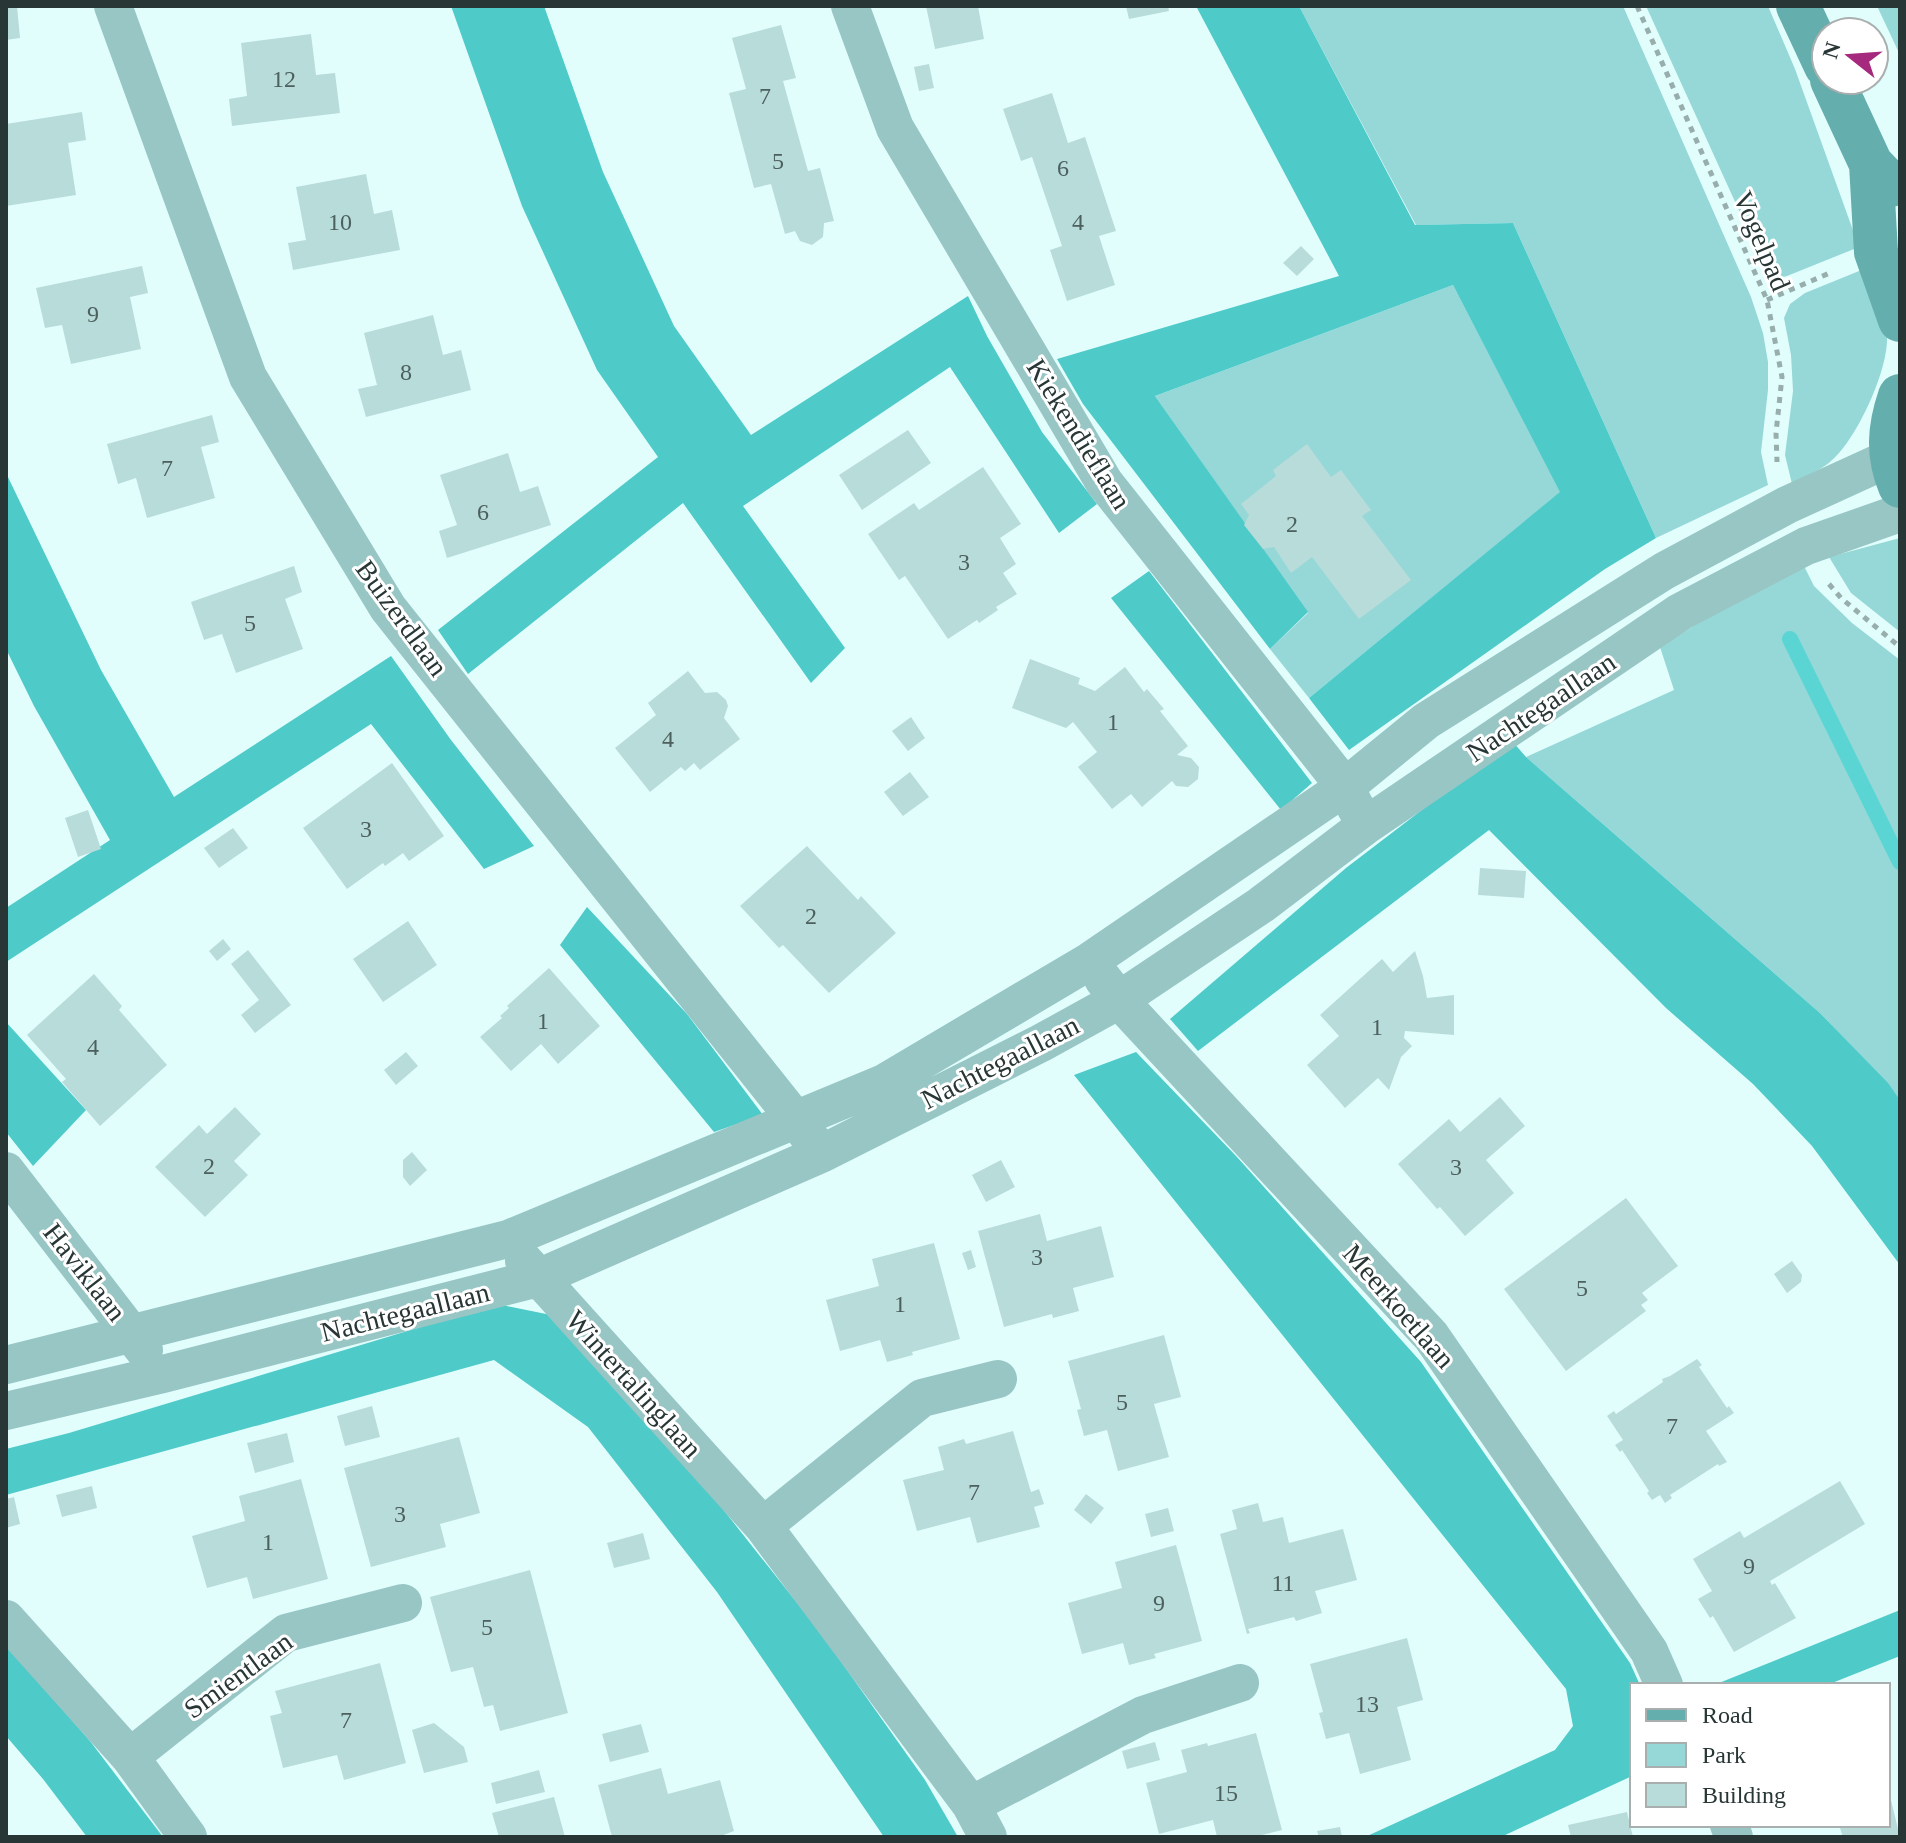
<svg xmlns="http://www.w3.org/2000/svg" width="1906" height="1843" font-family="Georgia,serif">
<style>
.green{fill:#95d8d7}
.forest{fill:#4ecac9}
.lines{fill:none;stroke-linecap:round;stroke-linejoin:round}
.stream{stroke:#5ad5d4;stroke-width:16}
.building{fill:#b8dcda}
.path{stroke:#97aead;stroke-width:5;stroke-dasharray:6 6;stroke-linecap:butt}
.street{stroke:#98c6c5;stroke-width:38}
.secondary{stroke:#64aead;stroke-width:44}
.labels{text-anchor:middle;dominant-baseline:central;stroke-width:6;stroke-linejoin:round;paint-order:stroke}
.number-label{font-size:24px;fill:#4c605e}
.street-label{font-size:28px;fill:#283635;stroke:#fff}
</style>
<rect width="100%" height="100%" fill="#e1fefd"/>
<!-- green -->
<path class="green" d="M 1299,6 L 1623,6 L 1751,297 L 1763,333 L 1768,362 L 1768,390 L 1761,452 L 1768,485 L 1656,538 L 1513,223 L 1416,225 Z
M 1646,6 L 1768,6 L 1795,69 L 1859,247 L 1787,276 L 1775,279 L 1767,272 Z
M 1877,6 L 1900,6 L 1900,55 Z
M 1864,269 C 1871,288 1882,308 1886,328 C 1894,361 1856,442 1830,462 C 1819,471 1805,477 1792,484 L 1785,455 L 1793,391 L 1791,355 L 1784,318 L 1790,304 L 1805,293 Z
M 1453,285 L 1561,492 L 1309,698 L 1270,649 L 1308,613 L 1155,396 Z
M 1900,538 L 1900,632 L 1851,593 L 1829,557 Z
M 1803,564 L 1814,586 L 1852,623 L 1900,660 L 1900,1100 L 1887,1083 L 1820,1013 L 1526,757 L 1674,690 L 1660,647 L 1751,590 Z"/>
<!-- forest -->
<path class="forest" d="M 451,6 L 544,6 L 603,172 L 674,326 L 751,435 L 968,296 L 987,336 L 1042,432 L 1097,504 L 1059,533 L 950,367 L 743,506 L 845,648 L 811,683 L 683,503 L 468,674 L 438,630 L 658,457 L 597,370 L 522,206 Z
M 1196,6 L 1299,6 L 1415,225 L 1513,223 L 1656,538 L 1605,569 L 1349,750 L 1309,698 L 1560,492 L 1453,285 L 1155,396 L 1308,612 L 1270,649 L 1083,404 L 1057,359 L 1339,276 Z
M 6,473 L 101,670 L 174,797 L 391,656 L 451,740 L 534,846 L 484,869 L 371,724 L 6,962 L 6,908 L 110,840 L 34,706 L 6,649 Z
M 1149,571 L 1312,783 L 1281,810 L 1111,598 Z
M 1512,741 L 1526,757 L 1820,1013 L 1888,1083 L 1900,1100 L 1900,1265 L 1812,1146 L 1753,1084 L 1666,1008 L 1489,830 L 1198,1051 L 1170,1019 L 1346,868 Z
M 587,907 L 687,1014 L 763,1115 L 714,1132 L 560,945 Z
M 6,1022 L 86,1110 L 33,1166 L 6,1132 Z
M 1136,1052 L 1237,1157 L 1421,1362 L 1630,1663 L 1640,1685 L 1632,1685 L 1632,1776 L 1501,1837 L 1365,1837 L 1555,1750 L 1573,1726 L 1566,1689 L 1074,1075 Z
M 497,1304 L 551,1315 L 722,1508 L 820,1632 L 925,1780 L 958,1837 L 884,1837 L 717,1592 L 588,1427 L 494,1360 L 6,1495 L 6,1449 L 69,1433 Z
M 1900,1610 L 1900,1656 L 1827,1685 L 1714,1685 Z
M 6,1645 L 90,1741 L 163,1837 L 87,1837 L 43,1779 L 6,1736 Z"/>
<g class="lines">
<!-- stream -->
<path class="stream" d="M 1790,639 L 1900,862"/>
</g>
<!-- building -->
<path class="building" d="M 6,6 L 17,6 L 20,38 L 6,40 Z
M 926,6 L 978,6 L 984,39 L 935,49 Z
M 1126,6 L 1168,6 L 1169,11 L 1129,19 Z
M 781,25 L 796,78 L 783,81 L 808,171 L 820,168 L 834,221 L 824,223 L 823,237 L 812,245 L 800,241 L 795,231 L 785,234 L 771,184 L 754,188 L 729,93 L 746,89 L 732,38 Z
M 311,34 L 316,75 L 335,73 L 340,113 L 232,126 L 229,99 L 247,96 L 241,43 Z
M 929,64 L 934,88 L 919,91 L 914,67 Z
M 1052,93 L 1068,143 L 1085,137 L 1116,231 L 1099,236 L 1115,285 L 1067,301 L 1050,250 L 1062,246 L 1032,157 L 1021,161 L 1003,109 Z
M 82,112 L 86,140 L 68,143 L 76,195 L 6,206 L 6,124 Z
M 366,174 L 374,214 L 392,210 L 400,250 L 293,270 L 288,243 L 306,240 L 296,187 Z
M 1301,246 L 1314,259 L 1297,276 L 1283,263 Z
M 142,266 L 148,293 L 130,297 L 141,349 L 71,364 L 62,325 L 45,328 L 36,288 Z
M 433,315 L 443,355 L 461,350 L 471,390 L 366,417 L 358,389 L 377,385 L 364,333 Z
M 212,415 L 219,442 L 201,447 L 215,498 L 147,518 L 136,478 L 118,484 L 107,444 Z
M 908,430 L 931,463 L 862,510 L 839,475 Z
M 1307,444 L 1331,477 L 1341,470 L 1371,510 L 1362,516 L 1411,580 L 1359,619 L 1312,557 L 1291,573 L 1274,547 L 1263,549 L 1244,525 L 1249,515 L 1241,504 L 1276,476 L 1273,470 Z
M 508,453 L 520,492 L 538,486 L 551,525 L 447,558 L 439,531 L 457,525 L 440,475 Z
M 983,467 L 1021,524 L 1000,538 L 1016,564 L 1003,573 L 1017,594 L 996,607 L 998,610 L 979,623 L 977,620 L 948,639 L 905,576 L 899,580 L 868,534 L 914,503 L 919,510 Z
M 294,566 L 302,592 L 285,599 L 303,649 L 236,673 L 222,634 L 204,640 L 191,602 Z
M 1030,659 L 1080,678 L 1078,684 L 1095,691 L 1125,667 L 1144,692 L 1147,689 L 1164,709 L 1160,711 L 1188,746 L 1177,755 L 1191,758 L 1199,767 L 1198,779 L 1188,787 L 1176,786 L 1172,781 L 1142,807 L 1131,794 L 1112,809 L 1078,767 L 1097,752 L 1073,722 L 1066,728 L 1012,708 Z
M 688,671 L 705,693 L 717,692 L 726,700 L 728,706 L 724,718 L 740,739 L 700,770 L 694,763 L 685,771 L 681,767 L 650,792 L 615,748 L 656,715 L 648,703 Z
M 911,717 L 925,738 L 908,751 L 892,731 Z
M 392,763 L 444,836 L 409,861 L 403,853 L 385,866 L 383,863 L 347,889 L 303,828 Z
M 910,772 L 929,797 L 903,816 L 884,792 Z
M 88,810 L 101,849 L 78,857 L 65,818 Z
M 233,828 L 248,848 L 219,868 L 204,848 Z
M 807,846 L 858,900 L 861,896 L 896,933 L 829,993 L 783,945 L 779,948 L 740,906 Z
M 1480,868 L 1526,871 L 1524,898 L 1478,895 Z
M 408,921 L 437,965 L 383,1002 L 353,959 Z
M 223,939 L 231,949 L 217,961 L 209,951 Z
M 248,950 L 291,1005 L 255,1033 L 241,1015 L 259,1000 L 231,964 Z
M 1415,951 L 1423,976 L 1427,998 L 1454,995 L 1454,1035 L 1405,1031 L 1404,1038 L 1412,1046 L 1401,1057 L 1389,1090 L 1378,1078 L 1345,1108 L 1307,1065 L 1339,1036 L 1320,1015 L 1382,959 L 1393,972 Z
M 549,968 L 600,1026 L 558,1064 L 541,1044 L 511,1071 L 480,1037 L 502,1018 L 500,1016 L 509,1008 L 507,1006 Z
M 94,974 L 122,1006 L 119,1010 L 167,1065 L 100,1126 L 62,1082 L 66,1079 L 27,1035 Z
M 406,1052 L 418,1066 L 396,1085 L 384,1070 Z
M 1500,1097 L 1525,1126 L 1486,1160 L 1514,1193 L 1465,1236 L 1440,1207 L 1437,1209 L 1398,1164 L 1449,1119 L 1460,1132 Z
M 235,1107 L 261,1134 L 234,1161 L 248,1175 L 205,1217 L 155,1167 L 199,1125 L 207,1134 Z
M 412,1152 L 427,1170 L 410,1186 L 403,1177 L 403,1160 Z
M 1001,1160 L 1015,1187 L 986,1202 L 972,1175 Z
M 1626,1198 L 1678,1266 L 1642,1293 L 1648,1300 L 1641,1305 L 1646,1311 L 1566,1371 L 1504,1289 Z
M 1040,1214 L 1047,1241 L 1101,1226 L 1114,1277 L 1073,1288 L 1079,1311 L 1053,1318 L 1052,1314 L 1004,1327 L 978,1231 Z
M 934,1243 L 960,1339 L 912,1352 L 913,1355 L 887,1362 L 880,1340 L 840,1351 L 826,1300 L 879,1286 L 872,1259 Z
M 971,1250 L 976,1267 L 968,1270 L 962,1253 Z
M 1792,1261 L 1802,1275 L 1801,1282 L 1787,1293 L 1774,1274 Z
M 1164,1335 L 1181,1397 L 1154,1404 L 1169,1457 L 1118,1471 L 1107,1430 L 1084,1436 L 1077,1410 L 1081,1409 L 1068,1361 Z
M 1697,1359 L 1702,1365 L 1699,1367 L 1727,1408 L 1729,1406 L 1734,1413 L 1706,1431 L 1727,1462 L 1719,1466 L 1718,1464 L 1670,1495 L 1672,1498 L 1665,1503 L 1660,1495 L 1652,1500 L 1647,1493 L 1649,1491 L 1622,1450 L 1620,1452 L 1615,1445 L 1623,1440 L 1607,1416 L 1614,1411 L 1616,1414 L 1663,1382 L 1662,1379 L 1670,1376 Z
M 372,1406 L 380,1437 L 345,1446 L 337,1416 Z
M 1013,1431 L 1031,1492 L 1039,1489 L 1044,1504 L 1034,1507 L 1040,1527 L 977,1543 L 970,1517 L 917,1531 L 903,1480 L 944,1470 L 938,1447 L 964,1439 L 966,1444 Z
M 287,1433 L 294,1462 L 255,1473 L 247,1443 Z
M 459,1437 L 480,1513 L 440,1524 L 446,1547 L 371,1567 L 344,1468 Z
M 301,1479 L 328,1579 L 253,1599 L 247,1577 L 207,1588 L 192,1536 L 245,1521 L 239,1496 Z
M 1840,1481 L 1865,1524 L 1770,1581 L 1772,1585 L 1775,1583 L 1796,1618 L 1734,1652 L 1713,1616 L 1710,1618 L 1698,1599 L 1712,1591 L 1693,1559 L 1740,1531 L 1744,1538 Z
M 92,1486 L 97,1508 L 62,1517 L 56,1495 Z
M 1086,1494 L 1104,1508 L 1091,1524 L 1074,1510 Z
M 14,1497 L 20,1524 L 6,1528 L 6,1499 Z
M 1258,1503 L 1263,1522 L 1283,1517 L 1289,1543 L 1343,1529 L 1357,1580 L 1315,1591 L 1322,1613 L 1296,1621 L 1294,1617 L 1248,1629 L 1250,1633 L 1247,1634 L 1220,1534 L 1237,1529 L 1232,1510 Z
M 1168,1508 L 1174,1531 L 1151,1537 L 1145,1514 Z
M 643,1533 L 650,1559 L 614,1568 L 607,1543 Z
M 1176,1545 L 1202,1641 L 1154,1654 L 1156,1658 L 1129,1665 L 1123,1643 L 1082,1654 L 1068,1603 L 1122,1588 L 1115,1562 Z
M 530,1570 L 568,1713 L 500,1731 L 493,1705 L 484,1707 L 473,1667 L 451,1672 L 430,1597 Z
M 1407,1638 L 1423,1700 L 1397,1707 L 1411,1760 L 1360,1774 L 1349,1733 L 1326,1739 L 1319,1713 L 1323,1712 L 1310,1664 Z
M 380,1663 L 406,1763 L 344,1780 L 337,1755 L 283,1768 L 270,1716 L 282,1713 L 275,1691 Z
M 434,1723 L 464,1747 L 468,1762 L 424,1773 L 412,1730 Z
M 641,1724 L 649,1752 L 610,1762 L 602,1734 Z
M 1256,1733 L 1282,1830 L 1254,1837 L 1217,1837 L 1213,1820 L 1159,1834 L 1146,1783 L 1187,1772 L 1181,1750 L 1207,1743 L 1208,1746 Z
M 1155,1742 L 1160,1760 L 1127,1769 L 1122,1751 Z
M 661,1768 L 668,1794 L 720,1780 L 734,1831 L 718,1837 L 612,1837 L 598,1785 Z
M 539,1770 L 545,1792 L 496,1804 L 491,1783 Z
M 1889,1792 L 1900,1837 L 1843,1837 L 1839,1825 L 1888,1825 Z
M 554,1797 L 565,1837 L 499,1837 L 492,1813 Z
M 1627,1812 L 1633,1837 L 1571,1837 L 1568,1825 Z
M 1340,1827 L 1342,1837 L 1319,1837 L 1317,1831 Z"/>
<g class="lines">
<!-- path -->
<path class="path" d="M 1637,6 L 1767,300 L 1782,377 L 1776,433 L 1777,462
M 1767,300 L 1832,272
M 1829,584 L 1841,598 L 1900,647"/>
<!-- street -->
<path class="street" d="M 113,6 L 248,377 L 388,608 L 811,1139
M 850,6 L 895,128 L 1104,482 L 1345,787 L 1357,810
M 1103,979 L 1119,1000 L 1431,1336 L 1649,1651 L 1664,1685
M 6,1171 L 144,1350
M 524,1261 L 763,1526 L 971,1805 L 988,1837
M 6,1365 L 508,1239 L 884,1083 L 1090,961 L 1345,787 L 1426,721 L 1664,571 L 1787,505 L 1890,458
M 6,1411 L 163,1374 L 538,1278 L 823,1153 L 1041,1043 L 1119,1000 L 1261,905 L 1365,826 L 1680,612 L 1806,546 L 1900,513
M 763,1526 L 922,1398 L 998,1379
M 6,1619 L 130,1757 L 188,1837
M 130,1757 L 286,1633 L 403,1603
M 971,1805 L 1143,1715 L 1240,1683
M 1729,1825 L 1734,1837"/>
<!-- secondary -->
<path class="secondary" d="M 1798,6 L 1826,66
M 1832,80 L 1871,164 L 1891,185
M 1871,164 L 1876,252 L 1900,320
M 1900,396 C 1889,428 1887,455 1900,486"/>
</g>
<g class="labels">
<!-- number labels -->
<g class="number-label">
<text x="284" y="79">12</text>
<text x="765" y="96">7</text>
<text x="778" y="161">5</text>
<text x="1063" y="168">6</text>
<text x="340" y="222">10</text>
<text x="1078" y="222">4</text>
<text x="93" y="314">9</text>
<text x="406" y="372">8</text>
<text x="167" y="468">7</text>
<text x="483" y="512">6</text>
<text x="1292" y="524">2</text>
<text x="964" y="562">3</text>
<text x="250" y="623">5</text>
<text x="1113" y="722">1</text>
<text x="668" y="739">4</text>
<text x="366" y="829">3</text>
<text x="811" y="916">2</text>
<text x="543" y="1021">1</text>
<text x="1377" y="1027">1</text>
<text x="93" y="1047">4</text>
<text x="209" y="1166">2</text>
<text x="1456" y="1167">3</text>
<text x="1037" y="1257">3</text>
<text x="1582" y="1288">5</text>
<text x="900" y="1304">1</text>
<text x="1122" y="1402">5</text>
<text x="1672" y="1426">7</text>
<text x="974" y="1492">7</text>
<text x="400" y="1514">3</text>
<text x="268" y="1542">1</text>
<text x="1749" y="1566">9</text>
<text x="1283" y="1583">11</text>
<text x="1159" y="1603">9</text>
<text x="487" y="1627">5</text>
<text x="1367" y="1704">13</text>
<text x="346" y="1720">7</text>
<text x="1226" y="1793">15</text>
</g>
<!-- street labels -->
<g class="street-label">
<text transform="translate(1762 241) rotate(67)">Vogelpad</text>
<text transform="translate(1079 434) rotate(58)">Kiekendieflaan</text>
<text transform="translate(402 618) rotate(54)">Buizerdlaan</text>
<text transform="translate(1541 707) rotate(-34)">Nachtegaallaan</text>
<text transform="translate(1000 1062) rotate(-27)">Nachtegaallaan</text>
<text transform="translate(85 1272) rotate(52)">Haviklaan</text>
<text transform="translate(1399 1306) rotate(49)">Meerkoetlaan</text>
<text transform="translate(405 1312) rotate(-14)">Nachtegaallaan</text>
<text transform="translate(634 1384) rotate(48)">Wintertalinglaan</text>
<text transform="translate(238 1675) rotate(-36)">Smientlaan</text>
</g>
</g>
<!-- border -->
<rect width="1906" height="1843" fill="none" stroke="#283635" stroke-width="16"/>
<!-- legend -->
<rect x="1630" y="1683" width="260" height="144" fill="#ffffff" stroke="#a9afae" stroke-width="2"/>
<rect x="1646" y="1709" width="40" height="12" fill="#64aead" stroke="#a9afae" stroke-width="2"/>
<text x="1702" y="1723" font-size="24" fill="#283635">Road</text>
<rect x="1646" y="1743" width="40" height="24" fill="#95d8d7" stroke="#a9afae" stroke-width="2"/>
<text x="1702" y="1763" font-size="24" fill="#283635">Park</text>
<rect x="1646" y="1783" width="40" height="24" fill="#b8dcda" stroke="#a9afae" stroke-width="2"/>
<text x="1702" y="1803" font-size="24" fill="#283635">Building</text>
<!-- north arrow -->
<g transform="translate(1850 56) rotate(287)"><circle r="38" fill="#ffffff" stroke="#a9afae" stroke-width="2"/>
<path d="M0-6L14 30L0 20L-14 30Z" fill="#a5297d"/>
<text y="-12" font-size="22" font-weight="bold" text-anchor="middle" fill="#283635">N</text>
</g>
</svg>
